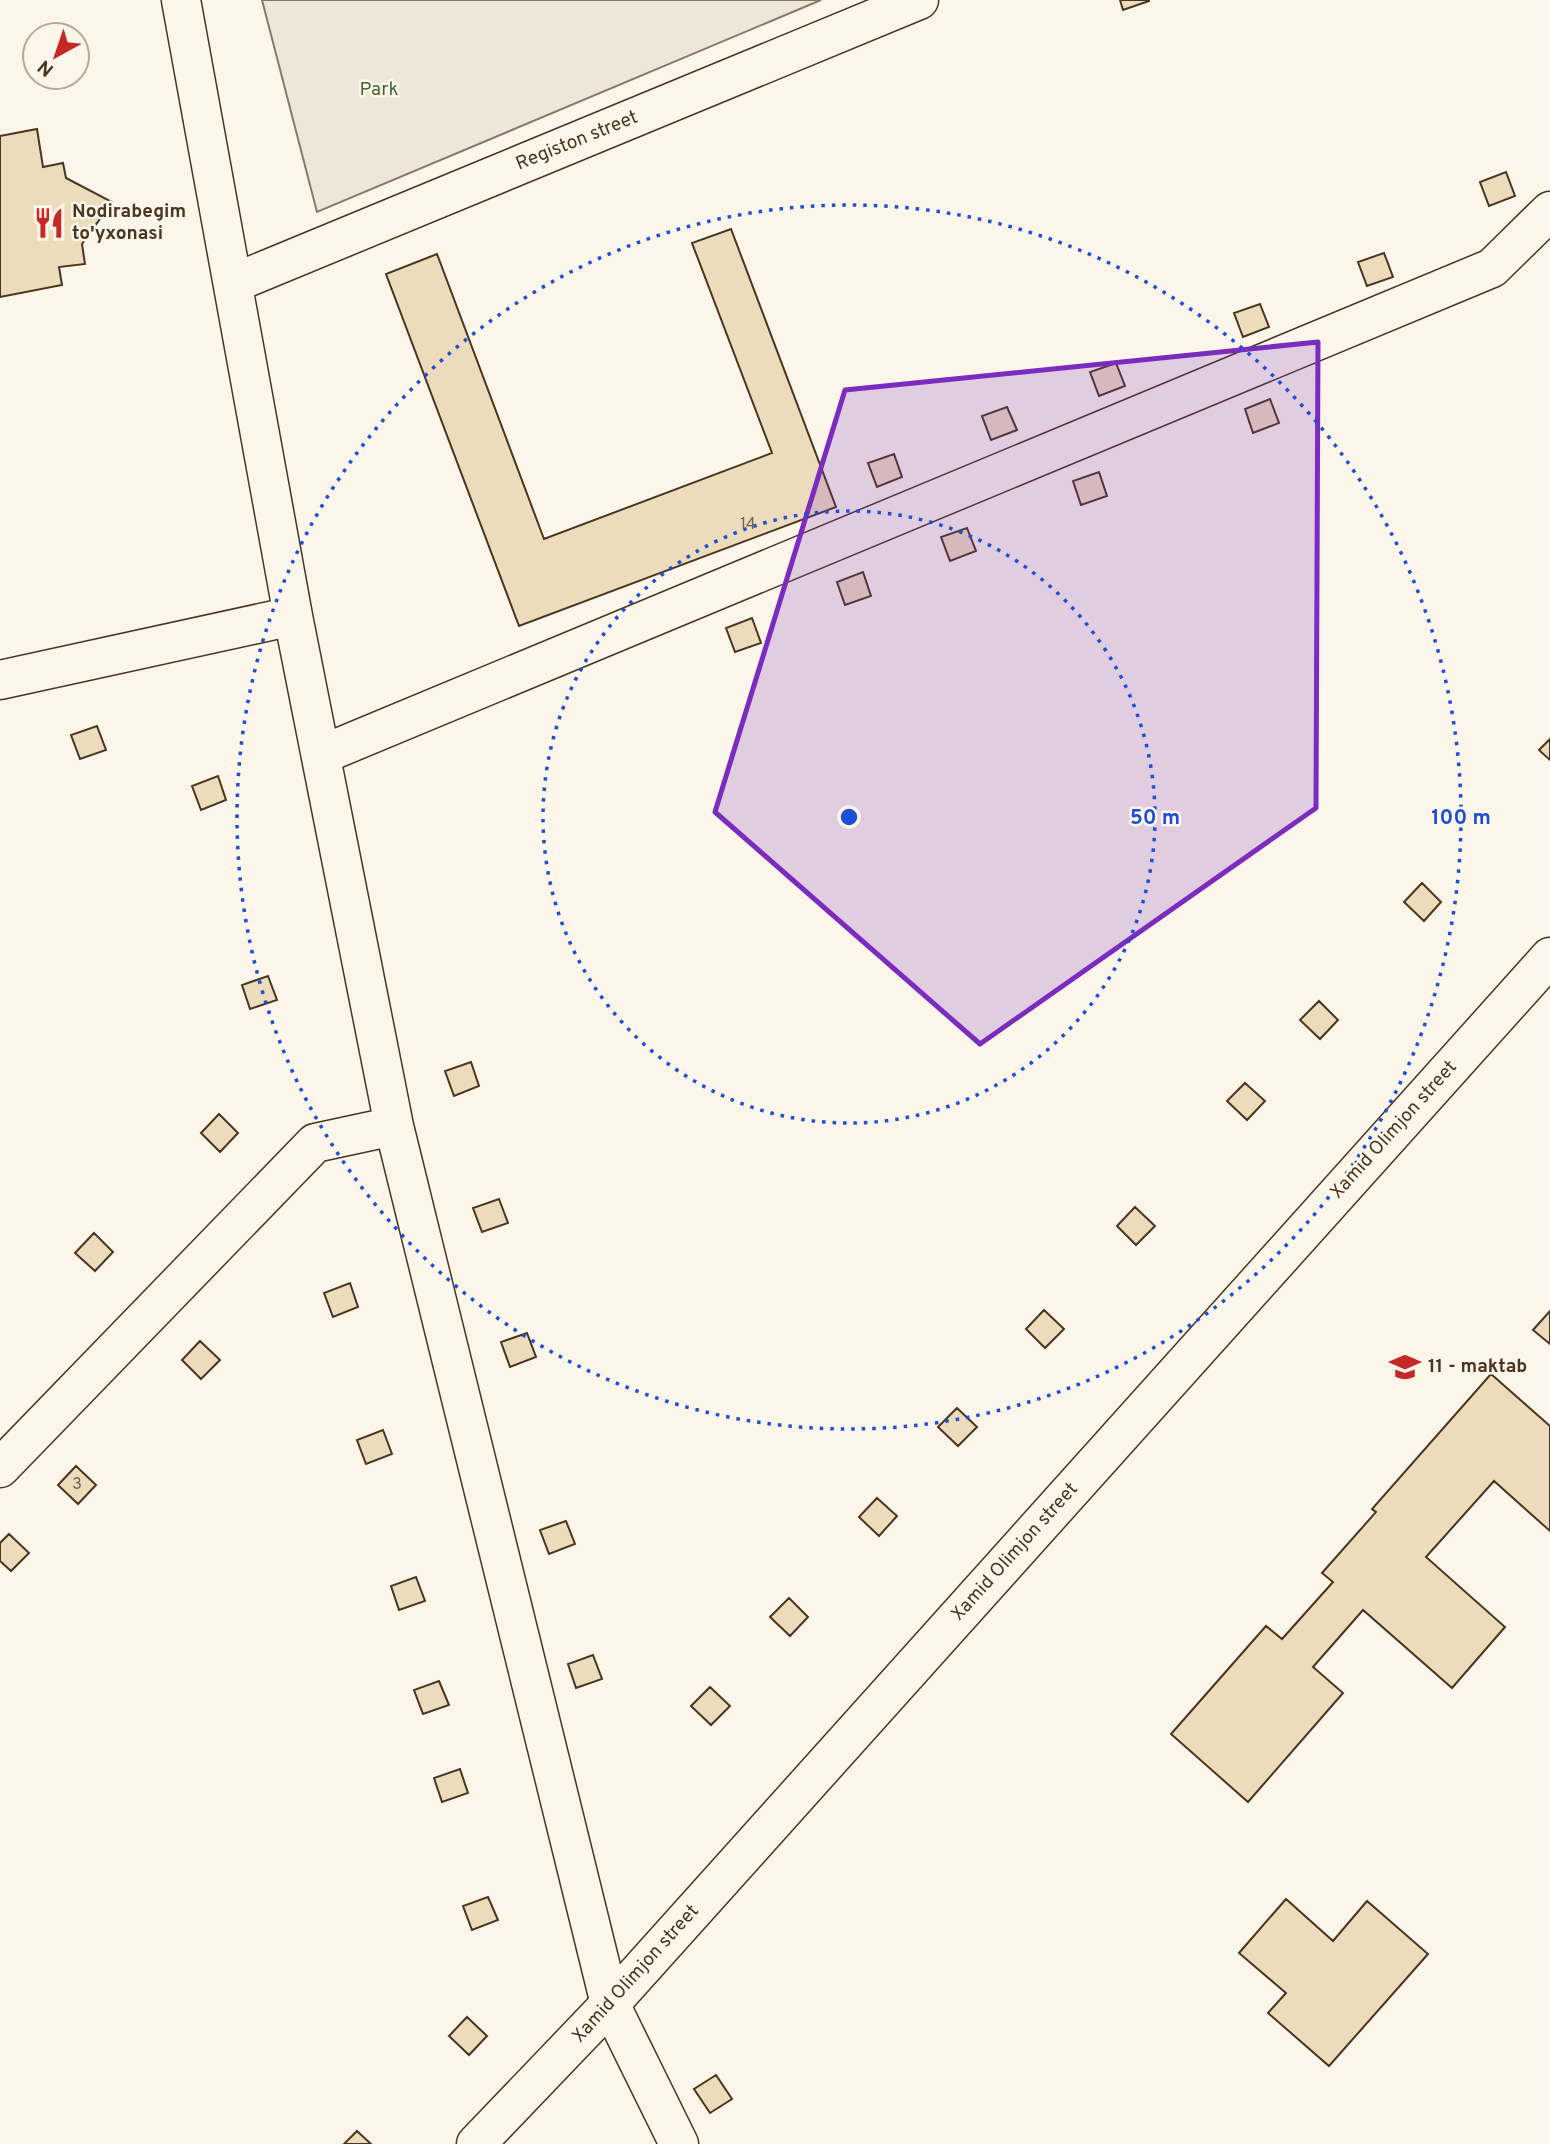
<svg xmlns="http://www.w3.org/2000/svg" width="1550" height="2144" font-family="Overpass,sans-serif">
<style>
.green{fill:#ede6d9;stroke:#887966;stroke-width:2}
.building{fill:#ecdcbc;stroke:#4a3520;stroke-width:2}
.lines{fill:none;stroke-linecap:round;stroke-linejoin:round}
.minor-casing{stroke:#4a3520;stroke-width:41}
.major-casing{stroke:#4a3520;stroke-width:41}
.minor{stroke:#fbf6e9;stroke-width:38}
.major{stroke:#fbf6e9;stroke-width:38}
.marked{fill:#7b2cbf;fill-opacity:0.2;stroke:#7b2cbf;stroke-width:5;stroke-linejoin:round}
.ring{fill:none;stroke:#1d4ed8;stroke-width:3.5;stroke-dasharray:3.5 7}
.labels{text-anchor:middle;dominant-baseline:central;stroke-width:5;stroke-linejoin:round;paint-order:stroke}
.number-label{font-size:16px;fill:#725f47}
.park-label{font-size:19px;fill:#436837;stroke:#fbf6e9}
.street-label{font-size:19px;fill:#4a3520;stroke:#fbf6e9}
.poi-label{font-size:19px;font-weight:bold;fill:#4a3520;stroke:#fbf6e9;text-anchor:start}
.centre{fill:#1d4ed8;stroke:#fbf6e9;stroke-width:3.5}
.ring-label{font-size:21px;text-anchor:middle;font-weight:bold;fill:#1d4ed8;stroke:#fbf6e9;stroke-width:5;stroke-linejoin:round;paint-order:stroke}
</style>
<rect width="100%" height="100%" fill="#fbf6e9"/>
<!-- green -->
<path class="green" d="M 262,0 L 821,0 L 317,212 Z"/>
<!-- building -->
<path class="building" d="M 1120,0 L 1149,0 L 1149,1 L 1123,10 Z
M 37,129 L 43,167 L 63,163 L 66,178 L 112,202 L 82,244 L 85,264 L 59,267 L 62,285 L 0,297 L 0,136 Z
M 1506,172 L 1515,196 L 1489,206 L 1480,182 Z
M 731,229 L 836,507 L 519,626 L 386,274 L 437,254 L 544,539 L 772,453 L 692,243 Z
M 1384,253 L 1393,277 L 1367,286 L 1358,262 Z
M 1260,304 L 1269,327 L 1243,337 L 1234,313 Z
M 1116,363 L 1125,386 L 1099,396 L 1090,372 Z
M 1270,399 L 1279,423 L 1253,433 L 1245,409 Z
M 1007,407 L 1017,430 L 991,440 L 982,416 Z
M 894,454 L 902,477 L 877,487 L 868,463 Z
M 1099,472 L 1107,496 L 1081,505 L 1073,481 Z
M 967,528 L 976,551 L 950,561 L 941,537 Z
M 863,572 L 871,596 L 845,605 L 837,582 Z
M 752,618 L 761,643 L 735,652 L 726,628 Z
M 97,726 L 106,750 L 80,759 L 71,735 Z
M 1550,739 L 1550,760 L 1539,750 Z
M 218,776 L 226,800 L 201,810 L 192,786 Z
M 1422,883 L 1441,902 L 1424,921 L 1404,902 Z
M 268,976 L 277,1000 L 250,1009 L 242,985 Z
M 1319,1001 L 1338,1020 L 1320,1039 L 1300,1020 Z
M 471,1062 L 479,1086 L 454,1096 L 445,1071 Z
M 1245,1083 L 1265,1101 L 1247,1120 L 1227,1101 Z
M 219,1114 L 238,1133 L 220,1152 L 201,1133 Z
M 499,1199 L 508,1223 L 482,1232 L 473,1208 Z
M 1135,1207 L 1155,1226 L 1136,1245 L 1117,1226 Z
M 94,1233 L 113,1252 L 95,1271 L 75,1253 Z
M 350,1283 L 358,1307 L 333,1317 L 324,1293 Z
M 1044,1310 L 1064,1329 L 1045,1348 L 1026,1329 Z
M 1550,1311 L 1550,1344 L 1533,1330 Z
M 527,1333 L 536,1357 L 510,1367 L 501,1342 Z
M 200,1341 L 220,1360 L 201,1379 L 182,1360 Z
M 1491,1374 L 1550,1426 L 1550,1531 L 1494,1481 L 1426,1557 L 1505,1627 L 1452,1688 L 1363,1610 L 1313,1667 L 1343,1693 L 1248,1802 L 1171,1734 L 1266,1626 L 1282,1639 L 1333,1582 L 1322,1573 L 1376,1512 L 1372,1509 Z
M 957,1408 L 977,1427 L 958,1446 L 938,1427 Z
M 383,1430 L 392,1454 L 366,1464 L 357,1440 Z
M 76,1466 L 96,1485 L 78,1504 L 58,1485 Z
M 877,1498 L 897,1516 L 879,1536 L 859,1517 Z
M 566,1521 L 575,1544 L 549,1554 L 540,1530 Z
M 9,1534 L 29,1553 L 11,1571 L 0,1561 L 0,1543 Z
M 416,1577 L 425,1601 L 399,1610 L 391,1586 Z
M 789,1598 L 808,1617 L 790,1636 L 770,1617 Z
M 593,1655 L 602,1679 L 576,1688 L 568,1664 Z
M 439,1681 L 449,1705 L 423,1714 L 414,1690 Z
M 710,1687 L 730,1706 L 711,1725 L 691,1706 Z
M 460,1769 L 468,1793 L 442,1802 L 434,1778 Z
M 488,1897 L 498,1920 L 472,1930 L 463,1906 Z
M 1286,1899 L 1333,1941 L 1367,1901 L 1428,1954 L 1329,2066 L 1268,2013 L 1286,1993 L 1239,1953 Z
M 467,2017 L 487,2036 L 469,2055 L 449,2036 Z
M 716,2075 L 732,2099 L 710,2113 L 694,2089 Z
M 357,2131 L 371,2144 L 344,2144 Z"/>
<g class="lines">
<defs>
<path id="minor" d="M 181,0 L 293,616 L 394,1126 L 610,2004 L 679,2144
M 234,283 L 919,0
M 0,680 L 293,616
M 321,755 L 1492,268 L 1550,211
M 0,1468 L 315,1143 L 394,1126"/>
<path id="major" d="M 476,2144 L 610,2004 L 1550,957"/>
</defs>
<!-- minor casing -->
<use href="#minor" class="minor-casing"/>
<!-- major casing -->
<use href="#major" class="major-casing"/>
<!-- minor -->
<use href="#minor" class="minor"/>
<!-- major -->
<use href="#major" class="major"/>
</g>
<!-- marked area -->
<path class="marked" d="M 1318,342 L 1316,808 L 980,1044 L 715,812 L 845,390 Z"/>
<!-- distance rings -->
<g class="ring">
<circle cx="849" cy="817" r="306"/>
<circle cx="849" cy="817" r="612"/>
</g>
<!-- icons -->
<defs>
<symbol id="restaurant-bare" viewBox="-9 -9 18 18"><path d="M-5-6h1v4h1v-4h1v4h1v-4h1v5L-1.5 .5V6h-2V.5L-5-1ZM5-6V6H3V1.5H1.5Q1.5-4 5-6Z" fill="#c62828" stroke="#fbf6e9" stroke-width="2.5" paint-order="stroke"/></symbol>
<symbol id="school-bare" viewBox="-9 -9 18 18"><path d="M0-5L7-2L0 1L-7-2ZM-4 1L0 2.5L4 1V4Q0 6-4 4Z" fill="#c62828" stroke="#fbf6e9" stroke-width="2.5" paint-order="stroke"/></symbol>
</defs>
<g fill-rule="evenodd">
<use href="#restaurant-bare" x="27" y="201" width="44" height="44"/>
<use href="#school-bare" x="1383" y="1345" width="44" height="44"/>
</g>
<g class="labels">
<!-- number labels -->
<g class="number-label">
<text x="748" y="525">14</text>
<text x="77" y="1485">3</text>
</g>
<!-- park labels -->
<g class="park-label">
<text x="379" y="90">Park</text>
</g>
<!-- street labels -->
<g class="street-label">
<text transform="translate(577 141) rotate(-22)">Registon street</text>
<text transform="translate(1394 1130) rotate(-48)">Xamid Olimjon street</text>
<text transform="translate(1015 1552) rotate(-48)">Xamid Olimjon street</text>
<text transform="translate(636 1974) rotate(-48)">Xamid Olimjon street</text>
</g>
<!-- poi labels -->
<g class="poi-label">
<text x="72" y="212">Nodirabegim<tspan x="72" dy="22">to'yxonasi</tspan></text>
<text x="1428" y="1367">11 - maktab</text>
</g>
</g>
<circle cx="849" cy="817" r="10" class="centre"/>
<g class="ring-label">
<text x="1155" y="824">50 m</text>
<text x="1461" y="824">100 m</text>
</g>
<!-- north arrow -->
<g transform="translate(56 56) rotate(220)"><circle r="33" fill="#fbf6e9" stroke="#b4a999" stroke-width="2"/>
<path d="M0-5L12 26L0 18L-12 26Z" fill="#c62828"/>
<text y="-10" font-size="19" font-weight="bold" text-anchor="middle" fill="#4a3520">N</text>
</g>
</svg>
